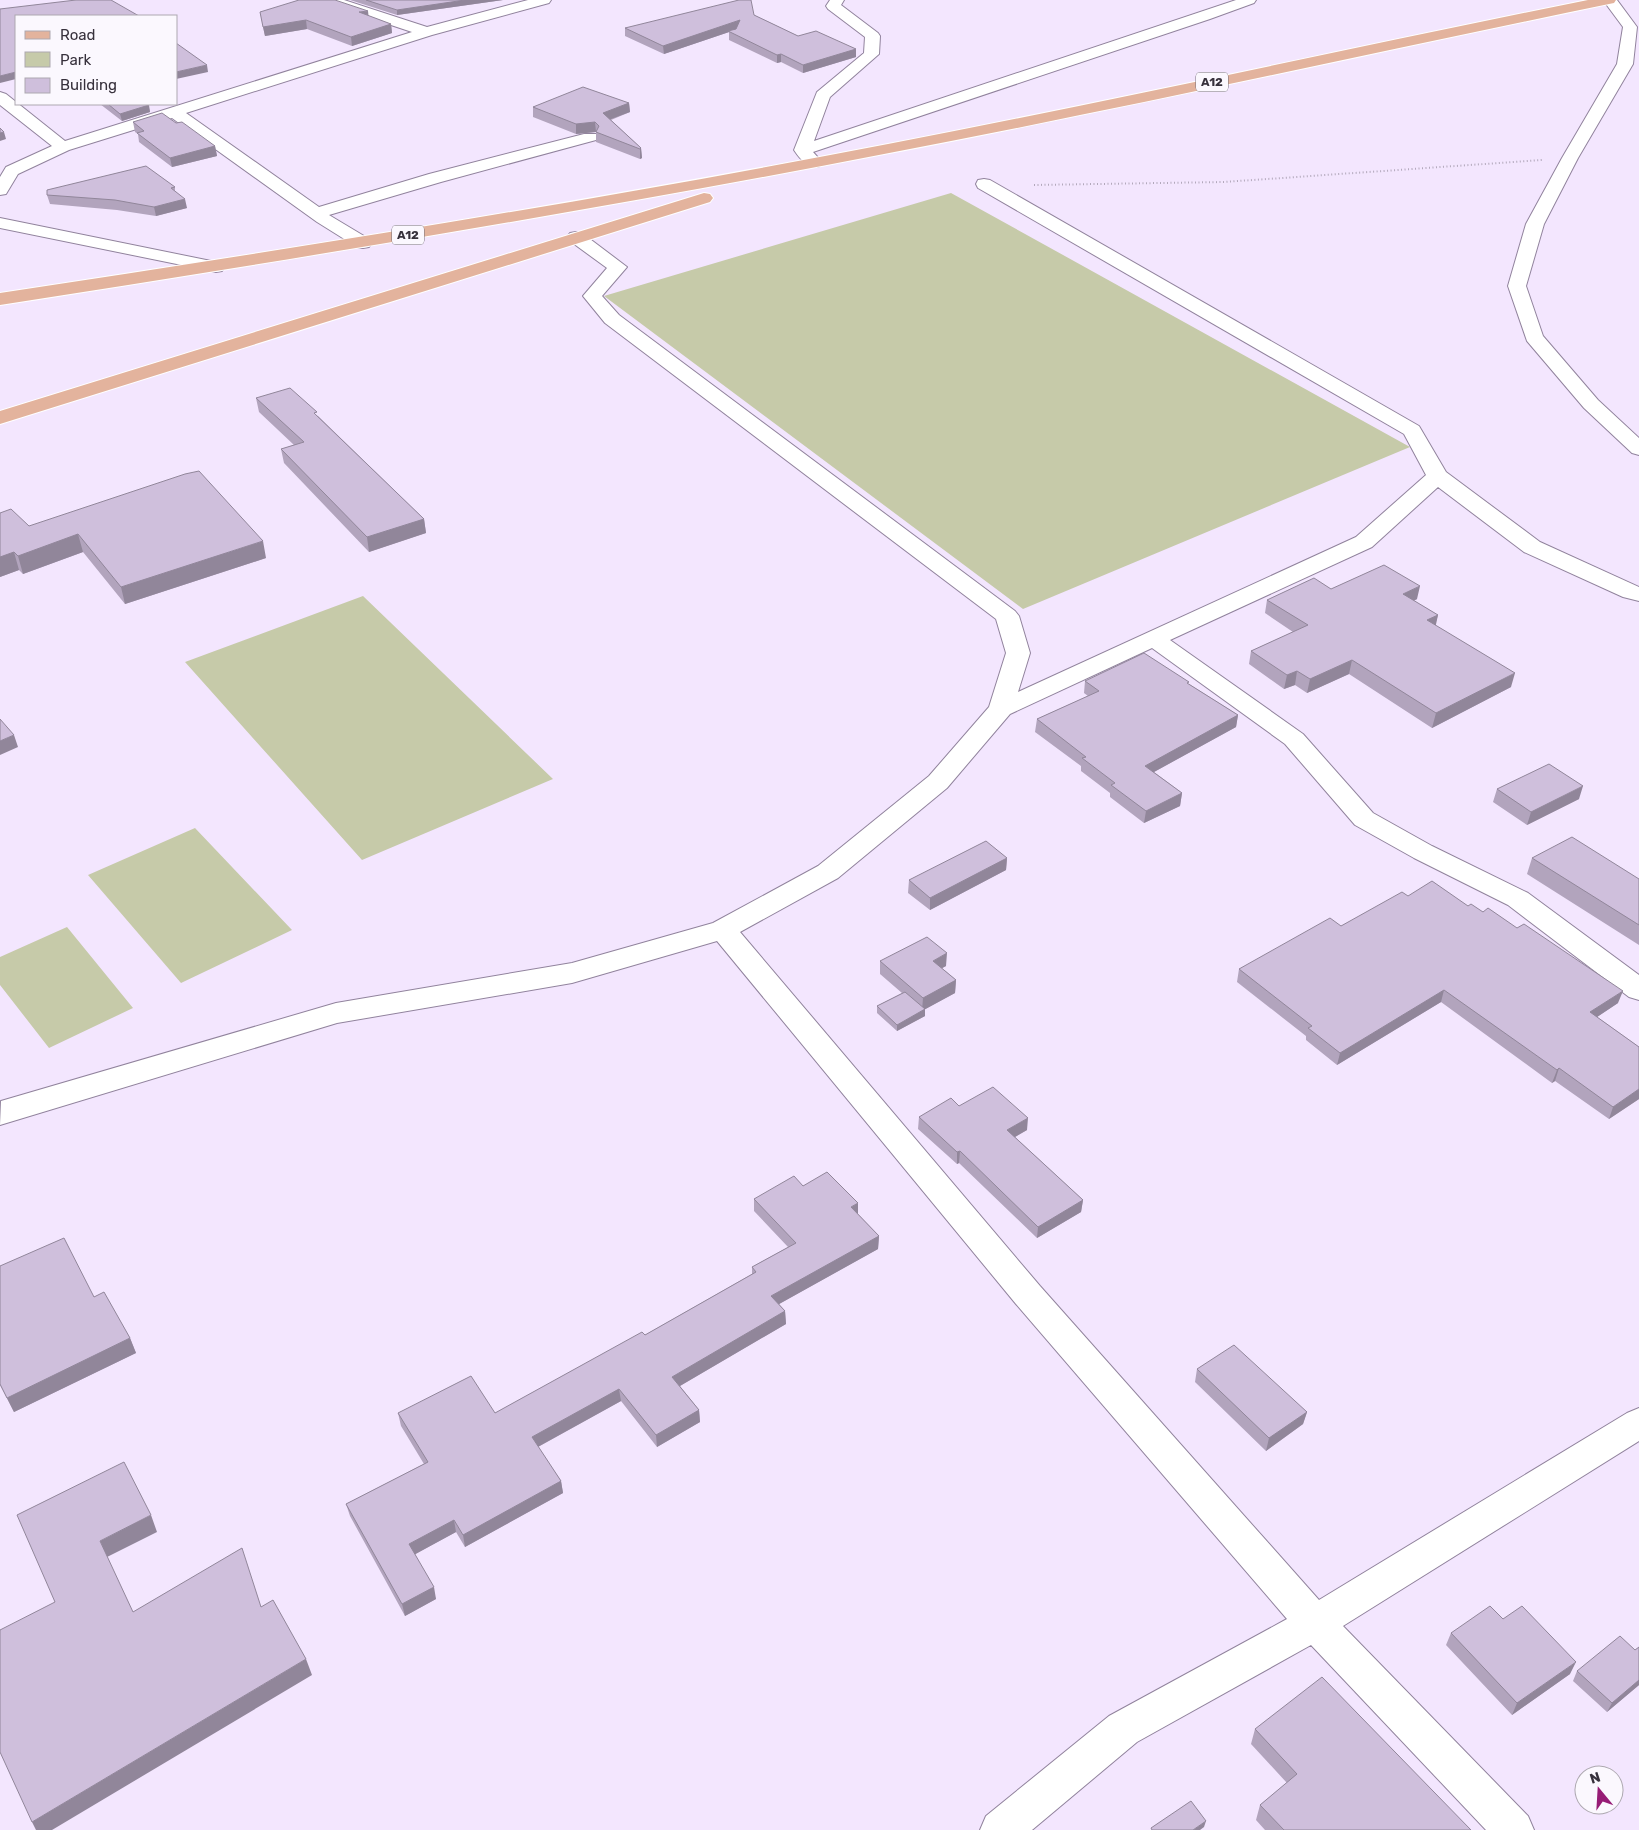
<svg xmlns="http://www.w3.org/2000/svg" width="1639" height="1830" font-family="Rubik,sans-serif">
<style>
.green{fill:#c6caa9}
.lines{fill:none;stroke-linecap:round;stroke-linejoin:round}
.minor-casing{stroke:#91839d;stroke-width:2}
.major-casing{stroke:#fff;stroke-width:2}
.path{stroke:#b2a8bb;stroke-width:2;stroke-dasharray:1 2.5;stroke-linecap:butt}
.minor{fill:#fff;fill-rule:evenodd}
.major{fill:#e3b39d;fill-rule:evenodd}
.wall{fill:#b2a4bd}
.shaded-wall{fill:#91869a}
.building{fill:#cfbfdc;stroke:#91869a}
.labels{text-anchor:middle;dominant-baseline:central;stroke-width:4;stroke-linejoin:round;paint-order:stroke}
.shield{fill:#fbf8fe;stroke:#726d76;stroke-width:1}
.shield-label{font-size:12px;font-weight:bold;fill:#37313c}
</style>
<rect width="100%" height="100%" fill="#f3e6fe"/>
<!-- green -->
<path class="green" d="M 951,193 L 1410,447 L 1023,609 L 604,296 Z
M 363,596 L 553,779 L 362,860 L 185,662 Z
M 195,828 L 292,930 L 181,983 L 88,875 Z
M 67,927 L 133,1008 L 49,1048 L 0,985 L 0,957 Z"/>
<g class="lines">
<defs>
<path id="minor" d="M 323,0 L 344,0 L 427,27 L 528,0 L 551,0 L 549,3 L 432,35 L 186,113 L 319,207 L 429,174 L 584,134 L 596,134 L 598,137 L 596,140 L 441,182 L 329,215 L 369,239 L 372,243 L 369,247 L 363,248 L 357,247 L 317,222 L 172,118 L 69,150 L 18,174 L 6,194 L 0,195 L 0,177 L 6,167 L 52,146 L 0,105 L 0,92 L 6,94 L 65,141 L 412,32 L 325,3 Z
M 830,0 L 844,0 L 841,5 L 878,33 L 880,36 L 879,54 L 830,97 L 814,141 L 1236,0 L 1256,0 L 1254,3 L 1210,19 L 813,152 L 822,162 L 820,166 C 808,169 800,159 794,150 L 817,92 L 864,53 L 865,37 L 828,9 L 826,6 Z
M 1603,0 L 1617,0 L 1637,27 L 1633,64 L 1578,158 L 1544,224 L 1526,286 L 1543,336 L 1598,400 L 1639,438 L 1639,455 L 1632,453 L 1584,408 L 1527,341 L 1508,286 L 1526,224 L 1562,158 L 1617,64 L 1623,27 Z
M 984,179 L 990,180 L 1419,426 L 1446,472 L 1540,542 L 1639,587 L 1639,601 L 1623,597 L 1524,552 L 1438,487 L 1372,547 L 1170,640 L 1303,734 L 1373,813 L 1432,846 L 1528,893 L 1639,975 L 1639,1000 L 1629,997 L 1508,905 L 1414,858 L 1355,825 L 1285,744 L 1152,648 L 1010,714 L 947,788 L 838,878 L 740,932 L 1040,1286 L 1319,1600 L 1627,1413 L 1639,1408 L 1639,1441 L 1343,1626 L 1528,1816 L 1534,1830 L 1486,1830 L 1311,1645 L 1137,1742 L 1032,1830 L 980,1830 L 986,1816 L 1109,1716 L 1287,1619 L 1016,1304 L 717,941 L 572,983 L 337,1023 L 0,1125 L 1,1101 L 336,1003 L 572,963 L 713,923 L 818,866 L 929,776 L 989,707 L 1006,653 L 996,619 L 605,323 L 583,296 L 607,268 L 570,241 L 567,237 L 570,233 L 576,232 L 582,233 L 627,267 L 602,296 L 619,315 L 1015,611 L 1019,616 L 1030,653 L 1018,692 L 1356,537 L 1426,475 L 1404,434 L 978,188 L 976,184 L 978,180 Z
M 0,218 L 216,262 L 222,263 L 225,267 L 222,271 L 216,272 L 0,228 Z"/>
<path id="major" d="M 1588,0 L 1616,0 L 1614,3 L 1609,4 C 1367,54 1126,108 884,154 C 590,211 295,259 0,305 L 0,293 C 297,248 593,201 888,144 C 1122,99 1355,47 1588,0 Z
M 704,193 L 710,194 L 713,198 L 710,202 L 0,424 L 0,411 Z"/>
</defs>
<!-- minor casing -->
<use href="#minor" class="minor-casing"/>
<!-- major casing -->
<use href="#major" class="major-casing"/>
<!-- path -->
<path class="path" d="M 1034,185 L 1224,182 L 1542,160"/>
<!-- minor -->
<use href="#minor" class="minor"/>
<!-- major -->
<use href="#major" class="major"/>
</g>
<!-- wall -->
<path class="wall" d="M 350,0 L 503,0 L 397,15 Z
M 260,12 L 369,16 L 391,24 L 392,33 L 352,46 L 307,29 L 265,36 Z
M 754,15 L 798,36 L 856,49 L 856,57 L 803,73 L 781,62 L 777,63 L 729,40 L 729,32 L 664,54 L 625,36 L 625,28 Z
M 629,103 L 630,112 L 611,120 L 641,148 L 642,158 L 640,159 L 596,142 L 596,132 L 576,134 L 533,117 L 533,107 Z
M 100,104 L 148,104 L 150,112 L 122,121 Z
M 133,122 L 176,123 L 215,146 L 217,156 L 172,167 L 139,142 L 138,134 L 135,132 Z
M 175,187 L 175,191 L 187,208 L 156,216 L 117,210 L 50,204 L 47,195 Z
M 256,398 L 318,416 L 424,519 L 426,533 L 369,552 L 284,463 L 281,449 L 294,445 L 259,412 Z
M 0,513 L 29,526 L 266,558 L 125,604 L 83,552 L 23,574 L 19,570 L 0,577 Z
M 1331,589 L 1417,599 L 1414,601 L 1438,615 L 1435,625 L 1511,687 L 1432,728 L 1349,674 L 1307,693 L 1295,685 L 1284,689 L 1249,664 L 1251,651 L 1293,632 L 1265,613 L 1267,600 Z
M 1085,681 L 1189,684 L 1238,715 L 1236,727 L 1154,772 L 1182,793 L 1180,806 L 1144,823 L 1110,797 L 1110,793 L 1081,771 L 1081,766 L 1035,732 L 1037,719 L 1088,696 L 1084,693 Z
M 1497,789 L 1579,799 L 1527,825 L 1493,802 Z
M 1007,858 L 1006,870 L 930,910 L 908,893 L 909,880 Z
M 1532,858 L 1639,879 L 1639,945 L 1527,874 Z
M 1408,896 L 1468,906 L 1483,912 L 1618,1003 L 1597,1017 L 1639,1047 L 1639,1099 L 1609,1119 L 1555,1081 L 1552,1083 L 1441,1002 L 1337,1065 L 1306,1040 L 1306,1036 L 1237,982 L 1239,969 L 1341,926 Z
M 880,961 L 946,966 L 942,968 L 956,980 L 955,993 L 925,1009 L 925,1016 L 897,1031 L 877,1013 L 877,1006 L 902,993 L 880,974 Z
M 959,1106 L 1027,1130 L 1015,1137 L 1083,1200 L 1081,1212 L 1037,1238 L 959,1163 L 957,1164 L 918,1129 L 919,1117 Z
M 803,1186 L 858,1214 L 879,1236 L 878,1249 L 779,1304 L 785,1311 L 786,1324 L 680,1386 L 699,1410 L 700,1422 L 657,1447 L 621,1401 L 538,1447 L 561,1481 L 563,1493 L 465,1547 L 456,1532 L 415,1554 L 436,1599 L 405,1616 L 350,1516 L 346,1504 L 424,1464 L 401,1426 L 398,1413 L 495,1413 L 645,1335 L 752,1274 L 752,1267 L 788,1247 L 754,1211 L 754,1199 Z
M 0,1266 L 94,1297 L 130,1338 L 136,1353 L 14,1412 L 0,1385 Z
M 1197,1369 L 1307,1412 L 1303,1424 L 1266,1451 L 1195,1382 Z
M 1503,1619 L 1570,1674 L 1512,1715 L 1446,1645 L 1451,1633 Z
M 1639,1647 L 1639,1685 L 1607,1712 L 1573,1681 L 1577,1671 L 1635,1650 Z
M 1255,1729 L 1471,1830 L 1265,1830 L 1256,1820 L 1260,1805 L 1287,1783 L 1251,1744 Z"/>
<!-- shaded-wall -->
<path class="shaded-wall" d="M 465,0 L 503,0 L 397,15 L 397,10 Z
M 368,11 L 369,20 L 359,12 Z
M 306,20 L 307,29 L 265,36 L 263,27 Z
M 740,20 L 741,28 L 664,54 L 663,46 Z
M 391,24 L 392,33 L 352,46 L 351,37 Z
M 856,49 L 856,57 L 803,73 L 803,65 Z
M 781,54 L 781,62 L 777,63 L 777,55 Z
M 207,65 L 208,72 L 176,79 L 176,72 Z
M 16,72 L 16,79 L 0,83 L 0,76 Z
M 629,103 L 630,112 L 603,122 L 603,113 Z
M 149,105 L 150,112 L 122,121 L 120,114 Z
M 595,122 L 596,132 L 576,134 L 576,124 Z
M 4,132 L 6,139 L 0,141 L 0,133 Z
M 215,146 L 217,156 L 172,167 L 170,158 Z
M 641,148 L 642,158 L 640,159 L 640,149 Z
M 185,199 L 187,208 L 156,216 L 154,207 Z
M 424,519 L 426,533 L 369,552 L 367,537 Z
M 78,534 L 83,552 L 23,574 L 18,556 Z
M 263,541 L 266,558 L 125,604 L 121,587 Z
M 14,552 L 19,570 L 0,577 L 0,557 Z
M 1420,586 L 1417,599 L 1400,607 L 1403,594 Z
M 1438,615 L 1435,629 L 1427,620 Z
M 1352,660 L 1349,674 L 1307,693 L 1310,679 Z
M 1297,671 L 1295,685 L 1284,689 L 1287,675 Z
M 1515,673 L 1511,687 L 1432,728 L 1436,713 Z
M 1238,715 L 1236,727 L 1143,778 L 1145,766 Z
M 14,735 L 18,747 L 0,755 L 0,741 Z
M 1583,786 L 1579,799 L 1527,825 L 1531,812 Z
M 1182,793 L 1180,806 L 1144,823 L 1146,811 Z
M 1007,858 L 1006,870 L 930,910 L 930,898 Z
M 947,953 L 946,966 L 933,973 L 933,961 Z
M 956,980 L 955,993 L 922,1011 L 923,998 Z
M 1444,990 L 1441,1002 L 1337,1065 L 1340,1053 Z
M 1623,991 L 1618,1003 L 1585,1025 L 1590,1012 Z
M 925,1009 L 925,1016 L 897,1031 L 897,1025 Z
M 1559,1068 L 1555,1081 L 1552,1083 L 1557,1070 Z
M 1639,1089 L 1639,1099 L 1609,1119 L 1613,1107 Z
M 1028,1118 L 1027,1130 L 1006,1142 L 1007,1130 Z
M 960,1151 L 959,1163 L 957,1164 L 957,1152 Z
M 1083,1200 L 1081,1212 L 1037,1238 L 1038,1227 Z
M 858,1203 L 858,1215 L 851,1207 Z
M 879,1236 L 878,1249 L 772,1308 L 771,1296 Z
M 785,1311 L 786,1324 L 673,1390 L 672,1377 Z
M 130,1338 L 136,1353 L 14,1412 L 7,1398 Z
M 619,1389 L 621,1401 L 534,1449 L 532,1437 Z
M 699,1410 L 700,1422 L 657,1447 L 656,1435 Z
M 1307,1412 L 1303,1424 L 1266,1451 L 1269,1438 Z
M 561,1481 L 563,1493 L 465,1547 L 463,1535 Z
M 151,1515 L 157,1532 L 107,1557 L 100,1541 Z
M 454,1520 L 456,1532 L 412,1556 L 409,1544 Z
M 434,1587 L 436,1599 L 405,1616 L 402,1604 Z
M 306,1659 L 312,1675 L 52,1830 L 36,1830 L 32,1822 Z
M 1576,1662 L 1570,1674 L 1512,1715 L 1517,1703 Z
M 1639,1680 L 1639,1685 L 1607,1712 L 1612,1703 Z
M 1206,1821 L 1204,1827 L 1200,1830 L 1193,1830 Z"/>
<!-- building -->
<path class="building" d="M 76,0 L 111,0 L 139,16 L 16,16 L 16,72 L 0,76 L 0,9 Z
M 299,0 L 335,0 L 368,11 L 359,12 L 391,24 L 351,37 L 306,20 L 263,27 L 260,12 Z
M 366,0 L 465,0 L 397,10 Z
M 739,0 L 751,0 L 754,15 L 798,36 L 816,31 L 856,49 L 803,65 L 781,54 L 777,55 L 728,31 L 736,29 L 740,20 L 663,46 L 625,28 Z
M 176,43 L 207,65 L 176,72 Z
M 583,87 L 629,103 L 603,113 L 641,148 L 640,149 L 596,132 L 599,126 L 595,122 L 576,124 L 533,107 Z
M 108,104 L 148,104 L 149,105 L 120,114 Z
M 162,113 L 176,123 L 182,122 L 215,146 L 170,158 L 137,133 L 144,131 L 133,122 Z
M 0,128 L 4,132 L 0,133 Z
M 146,166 L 175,187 L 171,188 L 185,199 L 154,207 L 115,200 L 47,195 L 47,190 Z
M 290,388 L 317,412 L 314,413 L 424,519 L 367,537 L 281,449 L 304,442 L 256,398 Z
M 199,471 L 263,541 L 121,587 L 78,534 L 18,556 L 14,552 L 0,557 L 0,513 L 11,509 L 29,526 L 185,474 Z
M 1384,565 L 1420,586 L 1403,594 L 1438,615 L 1427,620 L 1515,673 L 1436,713 L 1352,660 L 1310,679 L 1297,671 L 1287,675 L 1251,651 L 1308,625 L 1267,600 L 1314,578 L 1331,589 Z
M 1144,653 L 1189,682 L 1187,683 L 1238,715 L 1145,766 L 1182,793 L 1146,811 L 1111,785 L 1115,783 L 1082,758 L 1086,757 L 1037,719 L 1099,691 L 1085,681 Z
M 0,719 L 14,735 L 0,741 Z
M 1549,764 L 1583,786 L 1531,812 L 1497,789 Z
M 1572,837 L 1639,879 L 1639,925 L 1532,858 Z
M 986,841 L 1007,858 L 930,898 L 909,880 Z
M 1432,881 L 1468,906 L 1471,904 L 1483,912 L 1488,908 L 1517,928 L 1524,924 L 1623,991 L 1590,1012 L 1639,1047 L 1639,1089 L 1613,1107 L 1559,1068 L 1557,1070 L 1444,990 L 1340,1053 L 1308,1028 L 1312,1026 L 1239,969 L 1330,918 L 1341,926 L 1402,892 L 1408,896 Z
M 927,937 L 947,953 L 933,961 L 956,980 L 923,998 L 880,961 Z
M 905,992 L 925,1009 L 897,1025 L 877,1006 Z
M 993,1087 L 1028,1118 L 1007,1130 L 1083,1200 L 1038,1227 L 960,1151 L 957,1152 L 919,1117 L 951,1098 L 959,1106 Z
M 827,1172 L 858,1203 L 851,1207 L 879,1236 L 771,1296 L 785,1311 L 672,1377 L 699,1410 L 656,1435 L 619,1389 L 532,1437 L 561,1481 L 463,1535 L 454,1520 L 409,1544 L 434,1587 L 402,1604 L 346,1504 L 428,1462 L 398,1413 L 471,1376 L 495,1413 L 642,1332 L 645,1335 L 756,1272 L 752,1267 L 796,1243 L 754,1199 L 794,1176 L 803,1186 Z
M 64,1238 L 94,1297 L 104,1292 L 130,1338 L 7,1398 L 0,1384 L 0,1266 Z
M 1234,1345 L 1307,1412 L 1269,1438 L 1197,1369 Z
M 124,1462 L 151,1515 L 100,1541 L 133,1612 L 242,1548 L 261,1607 L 273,1600 L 306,1659 L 32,1822 L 0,1752 L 0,1630 L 55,1602 L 17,1515 Z
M 1490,1606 L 1503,1619 L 1522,1606 L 1576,1662 L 1517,1703 L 1451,1633 Z
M 1620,1636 L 1635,1650 L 1639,1647 L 1639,1680 L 1612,1703 L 1577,1671 Z
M 1322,1677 L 1471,1830 L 1284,1830 L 1260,1805 L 1297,1774 L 1255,1729 Z
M 1191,1801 L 1206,1821 L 1193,1830 L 1152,1830 L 1151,1828 Z"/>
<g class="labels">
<!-- shield labels -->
<g class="shield">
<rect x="1196" y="72.5" width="32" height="19" rx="4"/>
<rect x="392" y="225.5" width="32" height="19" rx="4"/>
</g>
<g class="shield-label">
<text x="1212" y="82">A12</text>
<text x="408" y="235">A12</text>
</g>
</g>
<!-- legend -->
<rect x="15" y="15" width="162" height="90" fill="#fbf8fe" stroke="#ada8b0"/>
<rect x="25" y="31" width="25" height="8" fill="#e3b39d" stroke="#ada8b0"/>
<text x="60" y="40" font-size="15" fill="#37313c">Road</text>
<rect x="25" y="52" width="25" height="15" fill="#c6caa9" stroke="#ada8b0"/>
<text x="60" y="65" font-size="15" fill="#37313c">Park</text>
<rect x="25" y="78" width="25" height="15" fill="#cfbfdc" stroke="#ada8b0"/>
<text x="60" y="90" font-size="15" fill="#37313c">Building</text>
<!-- north arrow -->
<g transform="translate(1599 1790) rotate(342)"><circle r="24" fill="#fbf8fe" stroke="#ada8b0"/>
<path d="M0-4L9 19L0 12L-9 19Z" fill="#971c76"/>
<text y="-8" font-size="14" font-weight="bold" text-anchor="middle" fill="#37313c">N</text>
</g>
</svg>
